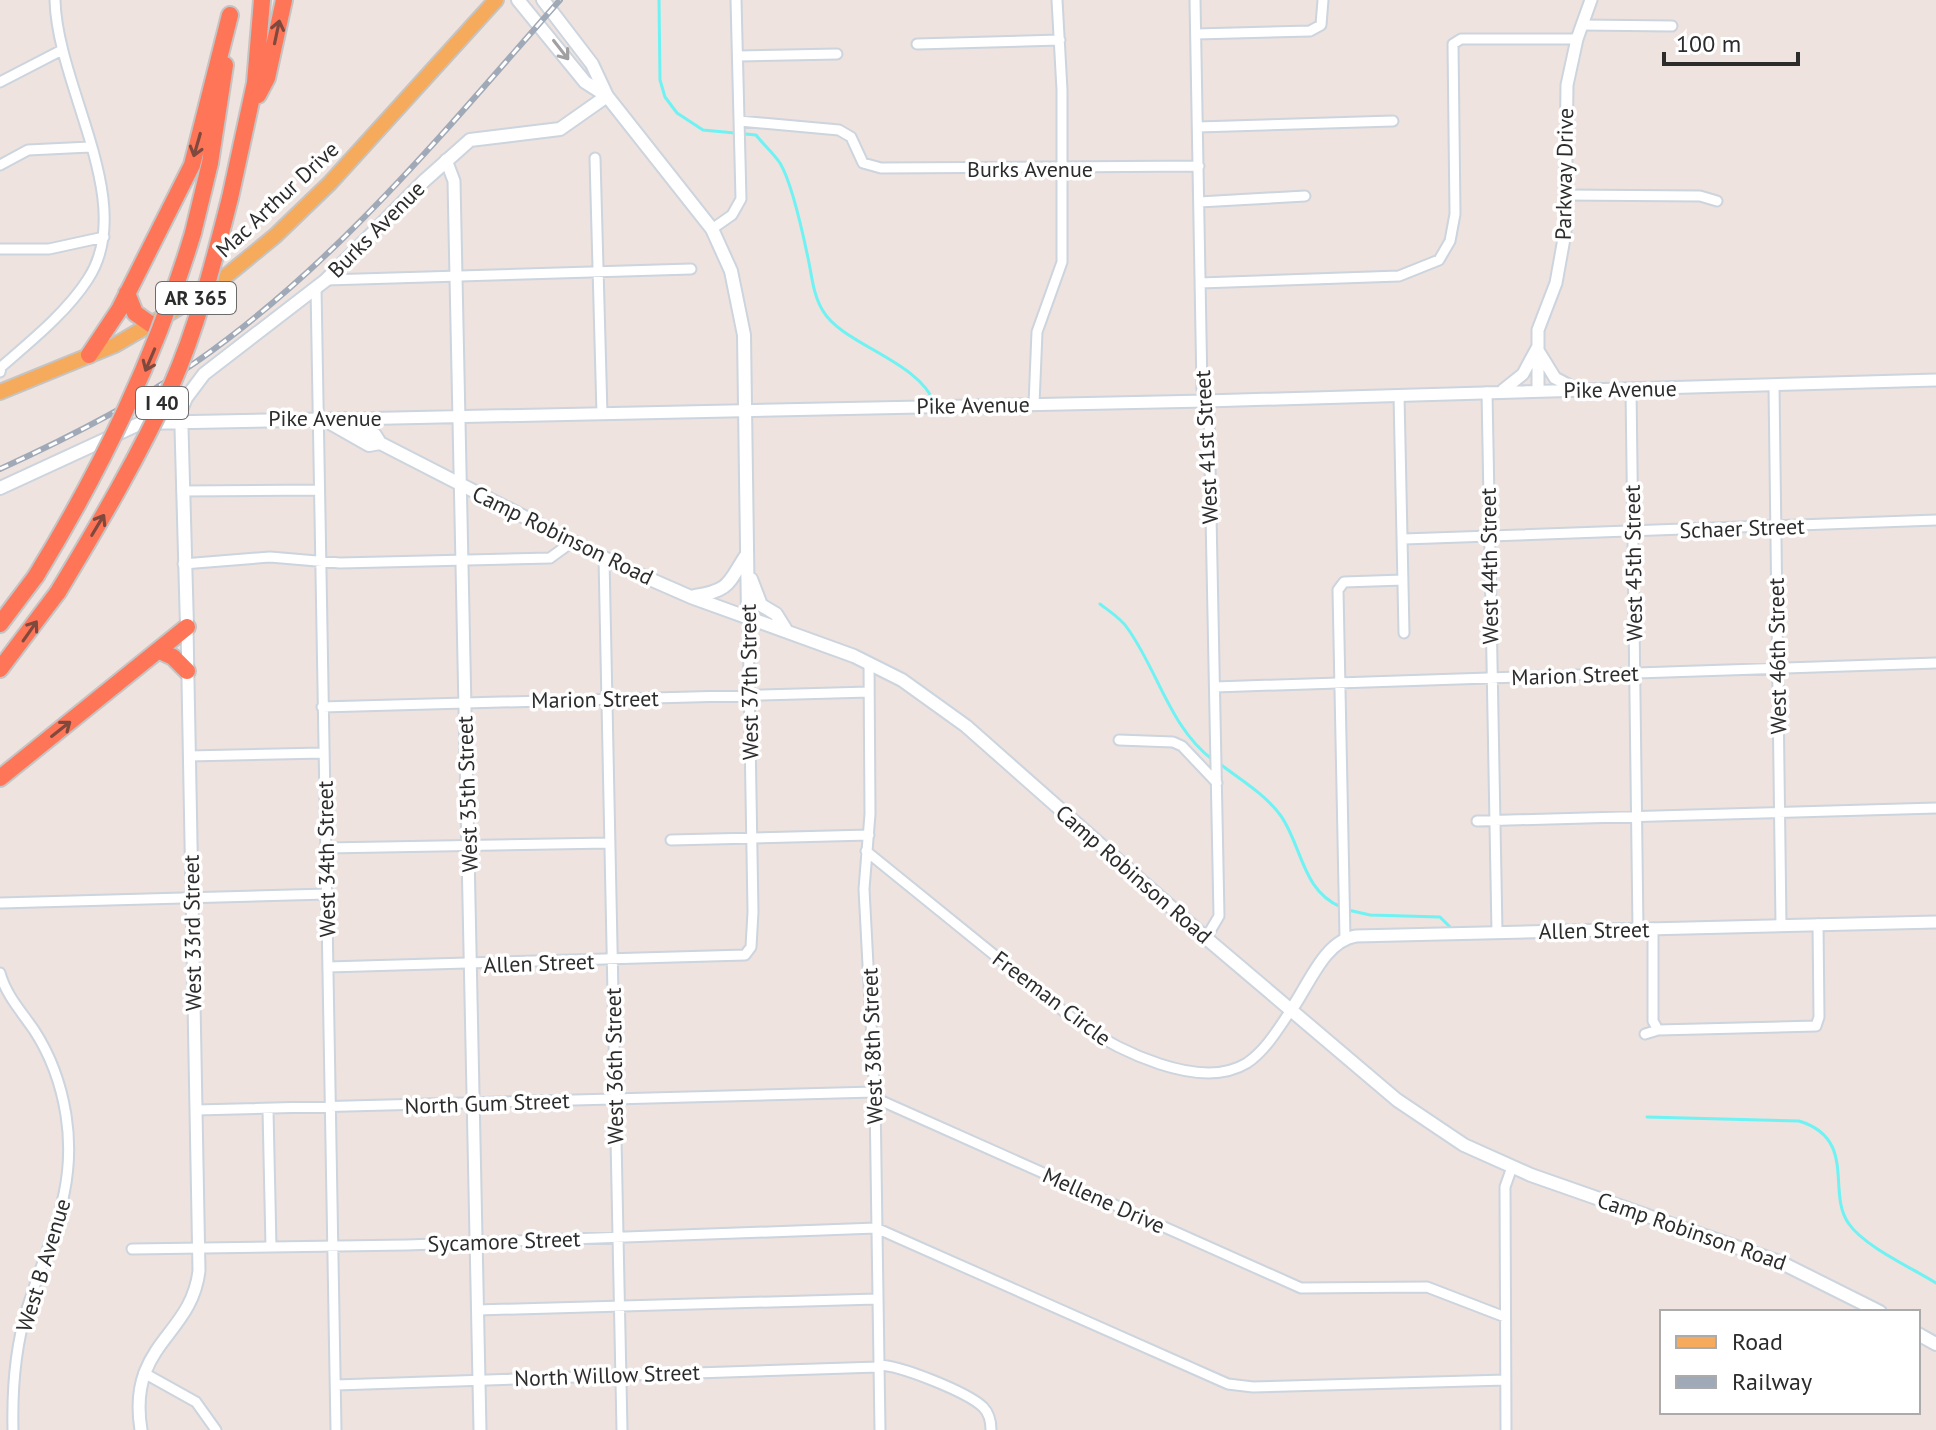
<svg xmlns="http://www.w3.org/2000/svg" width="1936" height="1430" font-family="'PT Sans',sans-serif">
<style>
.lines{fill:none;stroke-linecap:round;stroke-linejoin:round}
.stream{stroke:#6ef2f3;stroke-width:3}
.minor-casing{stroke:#ccd4de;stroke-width:13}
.tertiary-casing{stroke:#ccd4de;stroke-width:15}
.secondary-casing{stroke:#ccd4de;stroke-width:16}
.primary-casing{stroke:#c4c4c4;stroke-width:18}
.motorway-casing{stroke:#c4c4c4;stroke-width:20}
.minor{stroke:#fff;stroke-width:9}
.tertiary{stroke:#fff;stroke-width:11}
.secondary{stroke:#fff;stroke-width:12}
.primary{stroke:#f5aa5c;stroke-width:14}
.motorway{stroke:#ff7558;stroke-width:16}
.rail-casing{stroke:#a0a9b7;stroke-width:6}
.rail{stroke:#fff;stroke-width:3;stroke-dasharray:9;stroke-linecap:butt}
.motorway-bridge-casing{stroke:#c4c4c4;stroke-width:20;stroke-linecap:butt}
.motorway-bridge{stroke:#ff7558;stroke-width:16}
.oneway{stroke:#80493e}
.oneway2{stroke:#a0a0a0}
.labels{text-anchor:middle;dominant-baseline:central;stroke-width:7;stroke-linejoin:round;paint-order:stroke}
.shield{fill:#fff;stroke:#6b6b6b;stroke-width:2}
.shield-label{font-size:20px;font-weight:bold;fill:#2c2c2c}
.street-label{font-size:22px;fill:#2c2c2c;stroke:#fff}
</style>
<rect width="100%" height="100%" fill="#eee3de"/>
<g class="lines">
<!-- stream -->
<path class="stream" d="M 659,0 L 660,80 L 665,97 L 677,113 L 703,130 L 756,135 C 763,144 773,153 780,163 C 792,183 803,234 808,258 C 812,276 813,295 823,311 C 843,345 918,360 935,404
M 1100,604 C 1109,611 1122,619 1128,629 C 1158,671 1170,728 1213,760
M 1220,764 C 1241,780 1265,794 1281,816 C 1302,846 1302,891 1341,907
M 1348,910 L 1370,915 L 1440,917 L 1450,927
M 1647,1117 L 1799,1121 C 1858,1139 1826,1193 1849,1224 C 1864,1246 1912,1268 1936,1283"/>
<defs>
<path id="minor" d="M 1195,0 L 1202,390 L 1209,415 L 1219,916 L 1206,938
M 1582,25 L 1672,26
M 1196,34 L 1310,31 L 1321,25 L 1323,0
M 917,44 L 1060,40
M 738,56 L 837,54
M 0,82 L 60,51
M 739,121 L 839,130 L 851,137 L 863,163 L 881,168 L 1199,166
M 1198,127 L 1393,121
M 595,158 L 602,414
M 0,165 L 28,150 L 90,147
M 1565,195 L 1700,196 L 1717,201
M 1199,202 L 1305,196
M 712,229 L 732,215 L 741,199 L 736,0
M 0,249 L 49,249 L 104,237
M 326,280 L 691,269
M 1200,283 L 1399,276 L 1439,260 L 1450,241 L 1455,214 L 1453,44 L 1461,39 L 1577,39
M 316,287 L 336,1430
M 0,372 L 1,367 C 31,341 67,312 88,279 C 138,203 57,87 55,0
M 1774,386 L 1781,925
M 1631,389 L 1638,929
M 1487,392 L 1497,932
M 1399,395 L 1404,633
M 1034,404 L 1037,332 L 1062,262 L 1062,90 L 1057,0
M 182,491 L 318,490
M 1404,539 L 1936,520
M 604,558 L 622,1430
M 183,564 L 270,557 L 340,563 L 550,558 L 572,542
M 869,663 L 870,814 L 864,889 L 875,1098 L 880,1430
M 1215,687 L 1936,663
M 322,707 L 869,692
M 1119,740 L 1173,742 L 1182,746 L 1217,783
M 189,756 L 323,753
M 1477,821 L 1936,808
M 671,840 L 869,835
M 326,848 L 609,843
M 866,851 L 1077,1022 C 1117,1050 1200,1092 1247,1063 C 1266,1050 1278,1029 1291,1010
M 0,903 L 327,894
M 1653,928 L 1653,1021 L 1658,1030
M 1345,938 L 1338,590 L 1344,582 L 1403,580
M 328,967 L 745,955 L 751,947 L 753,912 L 748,617
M 0,973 C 6,995 21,1011 34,1030 C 51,1056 61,1084 66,1115 C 78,1191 48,1240 27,1309 C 15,1348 12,1389 13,1430
M 1645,1034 L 1658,1030 L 1816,1026 L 1819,1017 L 1818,924
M 875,1098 L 1301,1288 L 1427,1287 L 1505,1317
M 196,1110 L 874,1092
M 268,1110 L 271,1247
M 132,1249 L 407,1245 L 876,1228 L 1228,1384 L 1253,1387 L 1506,1380
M 477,1310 L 877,1299
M 878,1365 C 900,1365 967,1392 983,1407 C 989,1413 991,1421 991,1430
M 144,1373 L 196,1402 L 216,1430
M 336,1385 L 878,1367
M 1506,1430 L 1505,1187 L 1512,1167"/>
<path id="tertiary" d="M 446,160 L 454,181 L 480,1430
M 1539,352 L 1555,378 L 1572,387
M 1503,390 L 1523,374 L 1537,348
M 1538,391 L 1538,330 L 1556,283 L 1565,233 L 1567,85 L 1577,39 L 1591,0
M 348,419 L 1206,401 L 1936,380
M 1291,1010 C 1309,985 1324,941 1356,936 L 1936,922
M 141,1430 C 127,1344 191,1337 199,1271 L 187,627"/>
<path id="secondary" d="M 518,0 L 585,82 L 607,96
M 543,0 L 592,64 L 607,96 L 712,229 L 731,271 L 744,335 L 748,617
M 325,420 L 369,445 L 380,443
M 0,488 L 141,423 L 348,419 L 375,435 L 380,443 L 620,566 L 691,597 L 854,656 L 902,680 L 966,726 L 1206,938 L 1397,1100 L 1464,1145 L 1531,1175 L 1782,1263 L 1880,1312
M 751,579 L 761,605 L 776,614 L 786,630
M 695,596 C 732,590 728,582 747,554
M 187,627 L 181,410 L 186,398 L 204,374 L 326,280 L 424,181 L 470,140 L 560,129 L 607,96
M 1918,1334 L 1936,1344"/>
<path id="primary" d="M 0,392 L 115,345 L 209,290 L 275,236 L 330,183 L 496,0"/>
<path id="motorway" d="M 258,95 L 267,78 L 284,0
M 230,198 L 255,83 L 262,0
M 193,233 L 210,163 L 225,65
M 127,293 L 135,313 L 152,325
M 89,355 L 119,310 L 192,165 L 230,15
M 0,624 L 36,576
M 160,651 L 173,657 L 187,671
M 0,669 L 58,592
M 0,778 L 187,627"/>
</defs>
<!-- minor casing -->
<use href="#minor" class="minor-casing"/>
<!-- tertiary casing -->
<use href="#tertiary" class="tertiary-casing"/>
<!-- secondary casing -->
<use href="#secondary" class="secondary-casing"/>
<!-- primary casing -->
<use href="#primary" class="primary-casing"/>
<!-- motorway casing -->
<use href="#motorway" class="motorway-casing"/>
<!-- minor -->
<use href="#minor" class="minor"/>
<!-- tertiary -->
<use href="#tertiary" class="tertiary"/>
<!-- secondary -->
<use href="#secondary" class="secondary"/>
<!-- primary -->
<use href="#primary" class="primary"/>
<!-- motorway -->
<use href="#motorway" class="motorway"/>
<defs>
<path id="rail" d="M 0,469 C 68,438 135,404 196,362 C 338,263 447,128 560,0"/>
</defs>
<!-- rail casing -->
<use href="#rail" class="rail-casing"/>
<!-- rail -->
<use href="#rail" class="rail"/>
<defs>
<path id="motorway-bridge" d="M 36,576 C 103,466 156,356 193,233
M 58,592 C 99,524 139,456 172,384 C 198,325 214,260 230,198"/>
</defs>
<!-- motorway-bridge casing -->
<use href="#motorway-bridge" class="motorway-bridge-casing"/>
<!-- motorway-bridge -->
<use href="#motorway-bridge" class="motorway-bridge"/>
</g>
<!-- one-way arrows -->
<defs><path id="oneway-shaft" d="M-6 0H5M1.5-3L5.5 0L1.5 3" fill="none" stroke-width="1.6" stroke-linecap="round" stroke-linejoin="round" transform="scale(2)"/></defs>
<g class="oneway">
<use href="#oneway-shaft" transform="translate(277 32) rotate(-78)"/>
<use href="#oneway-shaft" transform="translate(197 145) rotate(106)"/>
<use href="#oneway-shaft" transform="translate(150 360) rotate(113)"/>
<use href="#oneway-shaft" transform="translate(98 525) rotate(-59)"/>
<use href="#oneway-shaft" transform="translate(30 631) rotate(-55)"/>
<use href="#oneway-shaft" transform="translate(61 729) rotate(-38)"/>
</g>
<use class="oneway2" href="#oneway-shaft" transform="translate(561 50) rotate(52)"/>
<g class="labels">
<!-- shield labels -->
<g class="shield">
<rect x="156" y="282" width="80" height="32" rx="6"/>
<rect x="136" y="387" width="52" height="32" rx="6"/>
</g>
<g class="shield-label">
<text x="196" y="298">AR 365</text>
<text x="162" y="403">I 40</text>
</g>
<!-- street labels -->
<g class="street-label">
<text x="1030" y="169">Burks Avenue</text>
<text transform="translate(1564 174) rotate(-89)">Parkway Drive</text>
<text transform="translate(277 199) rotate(-43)">Mac Arthur Drive</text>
<text transform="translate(376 229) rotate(-45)">Burks Avenue</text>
<text transform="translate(1620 389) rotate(-1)">Pike Avenue</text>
<text transform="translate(973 405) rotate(-1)">Pike Avenue</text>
<text x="325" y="418">Pike Avenue</text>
<text transform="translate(1206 447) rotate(-93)">West 41st Street</text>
<text transform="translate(1742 528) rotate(-2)">Schaer Street</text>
<text transform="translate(563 535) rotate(26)">Camp Robinson Road</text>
<text transform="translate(1633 563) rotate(-91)">West 45th Street</text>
<text transform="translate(1489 566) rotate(-91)">West 44th Street</text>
<text transform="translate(1777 656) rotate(-91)">West 46th Street</text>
<text transform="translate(1575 675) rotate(-2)">Marion Street</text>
<text transform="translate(749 682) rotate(-91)">West 37th Street</text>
<text transform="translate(595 699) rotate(-1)">Marion Street</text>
<text transform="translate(467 794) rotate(-92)">West 35th Street</text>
<text transform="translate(326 859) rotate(-91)">West 34th Street</text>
<text transform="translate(1134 874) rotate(41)">Camp Robinson Road</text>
<text transform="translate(1594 930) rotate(-1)">Allen Street</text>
<text transform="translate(192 933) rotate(-91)">West 33rd Street</text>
<text transform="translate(539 963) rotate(-2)">Allen Street</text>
<text transform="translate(1052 998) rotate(37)">Freeman Circle</text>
<text transform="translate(872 1046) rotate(-92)">West 38th Street</text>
<text transform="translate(614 1066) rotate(-91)">West 36th Street</text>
<text transform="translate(487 1103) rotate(-2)">North Gum Street</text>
<text transform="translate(1104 1200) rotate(24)">Mellene Drive</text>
<text transform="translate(1692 1231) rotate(19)">Camp Robinson Road</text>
<text transform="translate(504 1241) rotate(-2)">Sycamore Street</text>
<text transform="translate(43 1265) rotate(-73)">West B Avenue</text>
<text transform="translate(607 1375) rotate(-2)">North Willow Street</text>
</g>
</g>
<!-- legend -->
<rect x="1660" y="1310" width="260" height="104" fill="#ffffff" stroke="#ababab" stroke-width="2"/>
<rect x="1676" y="1336" width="40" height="12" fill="#f5aa5c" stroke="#ababab" stroke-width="2"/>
<text x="1732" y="1350" font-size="24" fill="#2c2c2c">Road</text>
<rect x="1676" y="1376" width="40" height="12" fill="#a0a9b7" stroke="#ababab" stroke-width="2"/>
<text x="1732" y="1390" font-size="24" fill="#2c2c2c">Railway</text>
<!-- scale -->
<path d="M1664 52v12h134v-12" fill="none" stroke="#2c2c2c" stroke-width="4"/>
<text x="1676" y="52" font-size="24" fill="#2c2c2c" stroke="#ffffff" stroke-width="6" paint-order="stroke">100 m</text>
</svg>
